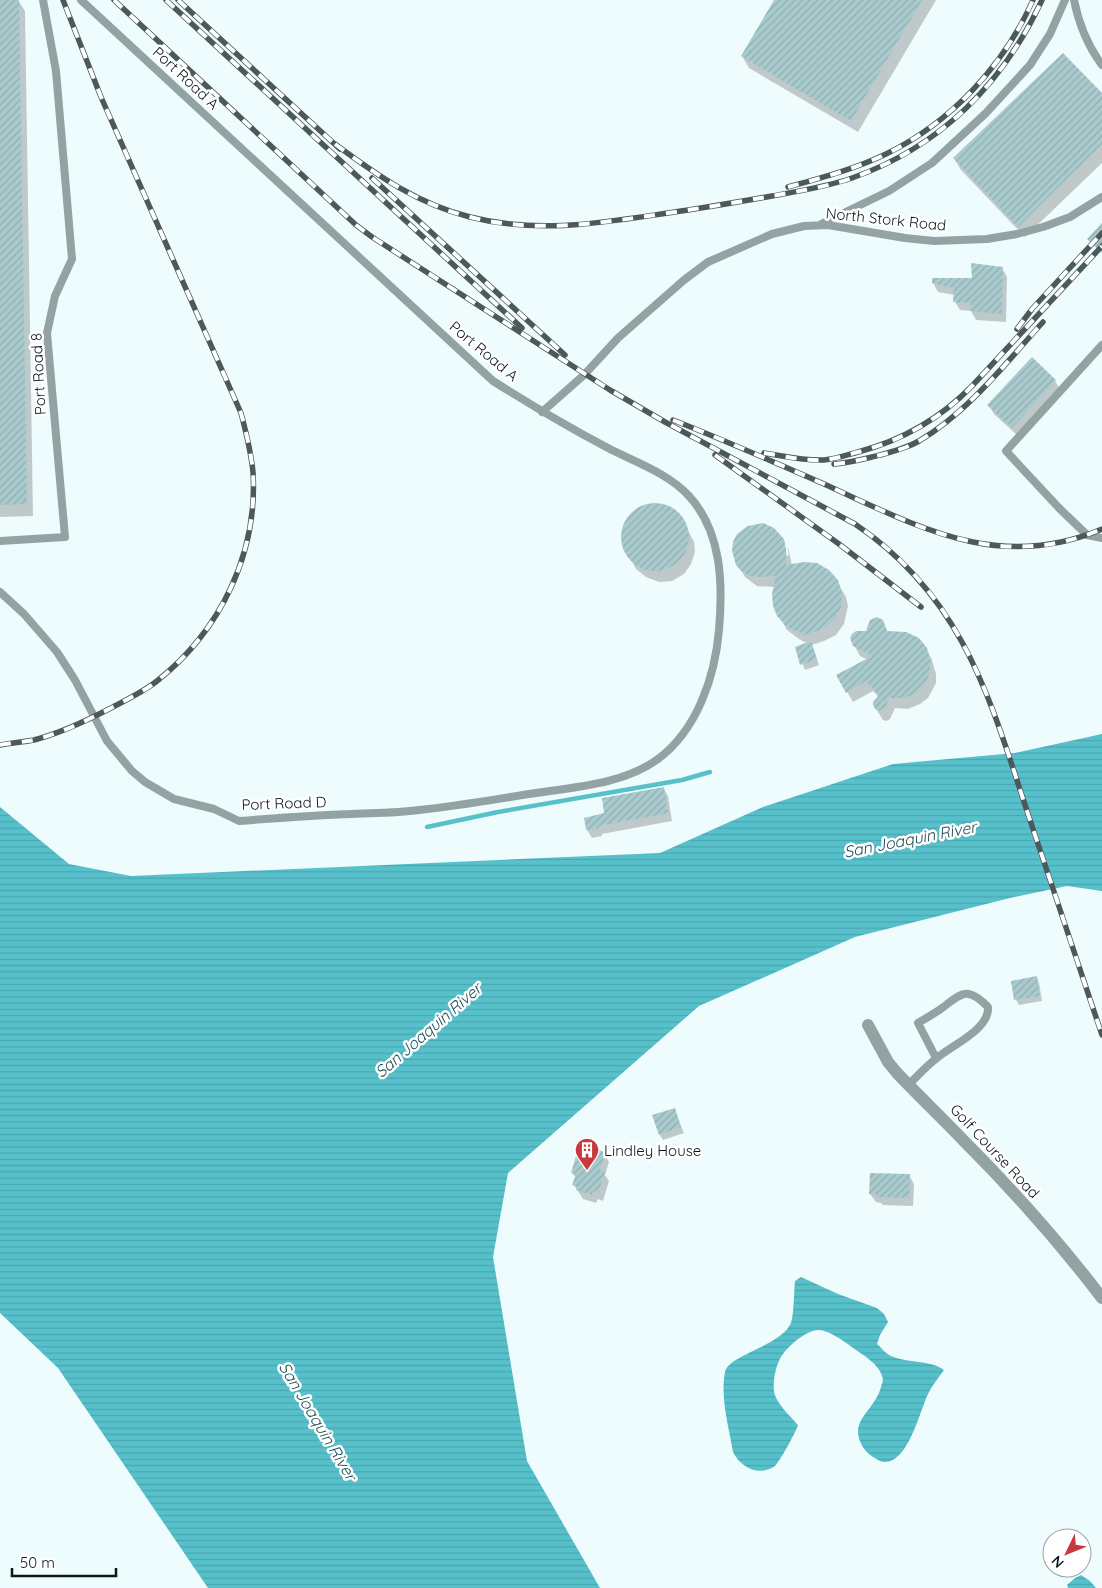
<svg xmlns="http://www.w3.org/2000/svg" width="1102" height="1588" font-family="Quicksand,sans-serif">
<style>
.water{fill:url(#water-rules)}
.shadow{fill:#0003}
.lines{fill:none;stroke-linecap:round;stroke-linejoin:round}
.stream{stroke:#57c1cb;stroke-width:4.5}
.building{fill:url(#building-hatch)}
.lane{stroke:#93a2a3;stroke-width:8}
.street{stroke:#93a2a3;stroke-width:12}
.rail-casing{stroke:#4c595a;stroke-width:5.5}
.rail{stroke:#fff;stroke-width:4;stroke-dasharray:11;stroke-linecap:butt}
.labels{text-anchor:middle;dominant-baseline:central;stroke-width:5;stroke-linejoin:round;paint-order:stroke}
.street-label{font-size:15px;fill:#0b1819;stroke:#fff}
.poi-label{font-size:15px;fill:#0b1819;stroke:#fff;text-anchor:start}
.water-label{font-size:16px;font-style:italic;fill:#1d4d51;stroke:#fff}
</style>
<defs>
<pattern id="water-rules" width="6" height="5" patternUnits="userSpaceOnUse" patternTransform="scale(1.25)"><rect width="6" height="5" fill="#57c1cb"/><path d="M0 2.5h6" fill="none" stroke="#4aa5ae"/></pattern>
<pattern id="building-hatch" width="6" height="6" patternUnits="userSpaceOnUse" patternTransform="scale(1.25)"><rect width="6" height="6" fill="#a9cbce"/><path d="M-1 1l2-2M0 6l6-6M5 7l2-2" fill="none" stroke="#90aeb0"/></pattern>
</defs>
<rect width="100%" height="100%" fill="#effcfd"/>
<!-- water -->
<path class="water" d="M 1102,734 L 1102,891 L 1067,886 L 1010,898 L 855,937 L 699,1006 L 508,1173 L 493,1257 L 527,1461 L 600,1588 L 208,1588 L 58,1368 L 0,1313 L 0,807 L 69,864 L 131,876 L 660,853 L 763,807 L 893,764 L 1015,753 Z
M 801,1277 L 838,1294 L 877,1308 L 884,1314 L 888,1322 L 880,1335 L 877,1344 C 881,1347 885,1353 889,1355 C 906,1364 929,1359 944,1370 C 939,1377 933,1384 929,1392 C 920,1409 909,1463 884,1462 C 878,1461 869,1455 865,1450 C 845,1421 874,1413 881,1387 C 882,1383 884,1380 882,1376 C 879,1365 865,1356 856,1350 C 846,1343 831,1331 819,1330 C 805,1330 784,1349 779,1361 C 775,1369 773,1383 774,1391 C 775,1402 791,1417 798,1425 C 796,1432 780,1461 775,1466 C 759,1477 741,1468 733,1452 C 729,1428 720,1397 725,1372 C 728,1355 781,1346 791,1323 C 794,1315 794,1291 795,1281 Z
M 1081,1575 L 1090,1581 L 1096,1588 L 1068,1588 L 1067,1585 L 1075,1578 Z"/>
<!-- shadow -->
<path class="shadow" d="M 0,0 L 18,0 L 25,11 L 33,516 L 0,517 Z
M 775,0 L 936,0 L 858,132 L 749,68 L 742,56 Z
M 1102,94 L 1102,163 L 1025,237 L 961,170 L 954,158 Z
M 1002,268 L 1007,277 L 1006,322 L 976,320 L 971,311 L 960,310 L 955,302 L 955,295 L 938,292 L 933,283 L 973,280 Z
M 1032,359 L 1055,381 L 1060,389 L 1018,436 L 994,414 L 989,405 Z
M 648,505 L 660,505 L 673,509 L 681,517 L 694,542 L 695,552 L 691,564 L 684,574 L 672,581 L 659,582 L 646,577 L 636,569 L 624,546 L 623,533 L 628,520 L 636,511 Z
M 783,539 L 787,556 L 789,555 L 787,547 L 789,551 L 792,566 L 834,577 L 846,597 L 848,606 L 844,624 L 836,635 L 824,641 L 812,645 L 819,665 L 805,670 L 796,648 L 808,644 L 799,639 L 787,630 L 781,619 L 775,587 L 757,586 L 745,577 L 735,559 Z
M 882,621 L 888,632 L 926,648 L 932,660 L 936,674 L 936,683 L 928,698 L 920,704 L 908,709 L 895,708 L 890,719 L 886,721 L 883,720 L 876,709 L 879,697 L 873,691 L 853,702 L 838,676 L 868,660 L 860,656 L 854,645 L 867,632 Z
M 663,788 L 668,796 L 672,821 L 602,834 L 602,836 L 592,838 L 587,830 L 585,819 L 606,814 Z
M 1036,978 L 1039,983 L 1042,1001 L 1019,1005 L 1016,1000 L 1012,982 Z
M 674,1109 L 684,1133 L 663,1140 L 660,1135 Z
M 604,1153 L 609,1162 L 605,1175 L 609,1181 L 603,1201 L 598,1199 L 596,1203 L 583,1199 L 574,1185 L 576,1178 L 572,1173 L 584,1160 Z
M 909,1175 L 914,1184 L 913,1206 L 883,1205 L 881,1203 L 876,1202 L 870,1194 Z"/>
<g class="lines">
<!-- stream -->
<path class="stream" d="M 427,827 L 498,812 L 682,780 L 710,772"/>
</g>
<!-- building -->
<path class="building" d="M 0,0 L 19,0 L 27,504 L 0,505 Z
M 774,0 L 922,0 L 851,121 L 741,56 Z
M 1063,53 L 1102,93 L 1102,144 L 1018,227 L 953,158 Z
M 1102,223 L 1102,253 L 1087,239 Z
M 971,263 L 1003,267 L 1002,314 L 970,311 L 971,303 L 953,302 L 954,288 L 932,283 L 932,278 L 972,278 Z
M 1032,357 L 1056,380 L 1012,428 L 987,405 Z
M621 537a34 34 0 1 1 68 0a34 34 0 1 1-68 0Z
M 763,523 L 774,528 L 784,539 L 786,549 L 786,565 L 804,562 L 817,563 L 829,570 L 838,580 L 842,593 L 841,607 L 835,619 L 825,628 L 805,635 L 786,626 L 777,616 L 773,606 L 772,594 L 776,576 L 761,577 L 750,576 L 741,571 L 736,565 L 732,551 L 733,542 L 737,534 L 748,526 Z
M 877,617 L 883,620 L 887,631 L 906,632 L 919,638 L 927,648 L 931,662 L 928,678 L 921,689 L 914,694 L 905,698 L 889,698 L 885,708 L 879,711 L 875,709 L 873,705 L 873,702 L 879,695 L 866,681 L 846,693 L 836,675 L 872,656 L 853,646 L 850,638 L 852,634 L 856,631 L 866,631 L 870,620 Z
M 811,641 L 817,659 L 800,665 L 795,647 Z
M 664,787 L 668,813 L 598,826 L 599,828 L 586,830 L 584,818 L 604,813 L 602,798 Z
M 1037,976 L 1040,996 L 1014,1000 L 1011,981 Z
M 675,1108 L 681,1127 L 659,1135 L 652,1115 Z
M 586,1146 L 605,1152 L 600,1170 L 605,1172 L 598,1193 L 593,1191 L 592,1195 L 576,1190 L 577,1187 L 572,1185 L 576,1174 L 571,1173 L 576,1156 L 583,1158 Z
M 870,1173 L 910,1174 L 909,1198 L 876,1197 L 877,1194 L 869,1194 Z"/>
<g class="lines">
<!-- lane -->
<path class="lane" d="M 1074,0 C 1079,25 1087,45 1102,65
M 821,224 L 889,191 L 932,163 L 986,113 L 1030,65 L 1050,34 L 1065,0
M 1102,345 L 1006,451 L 1059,508 L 1087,535 L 1102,538
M 542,412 L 584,375 L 618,338 L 684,280 L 708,262 L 772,234 L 804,226 L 828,225 L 905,238 L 934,241 L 987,239 L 1017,234 L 1043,227 L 1070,217 L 1102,197
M 0,541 L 65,537 L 47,333 L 55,296 L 72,259 L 56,71 L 43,0
M 0,592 L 24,614 L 57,652 L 75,680 L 107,741 L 132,771 L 145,782 L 174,799 L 214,809 L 239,821 C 277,818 315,815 352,814 C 374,813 397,813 419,810 C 458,806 497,799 536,793 C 576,787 624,784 658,759 C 697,730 715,677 719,630 C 723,584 722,532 689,496 C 668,473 635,462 608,448 C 568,427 531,405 493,381 L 81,0
M 908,1085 C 918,1076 926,1066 937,1058 C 952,1045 990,1029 988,1007 C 967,986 962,993 942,1008 C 934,1014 926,1018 918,1023 L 936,1058"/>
<!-- street -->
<path class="street" d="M 868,1025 L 888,1062 L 897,1073 C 919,1096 942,1118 964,1141 C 1013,1190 1060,1243 1102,1298"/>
<defs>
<path id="rail" d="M 114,0 L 356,225 L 372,237 L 610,390 L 665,422 L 855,524 C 966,599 991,703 1031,823 C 1055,894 1078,964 1102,1035
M 166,0 L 522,328
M 178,0 L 340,149
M 335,144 C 378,176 418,204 470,217 C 538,234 600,223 668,213 C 703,208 738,202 772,196 C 799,191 826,187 852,178 C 940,147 1003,84 1042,0
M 372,178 L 565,355
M 788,187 C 821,178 855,169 886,154 C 950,123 1004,66 1033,0
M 1017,329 L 1032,309 L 1102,233
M 673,420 C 724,440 774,462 824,484 C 917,526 998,573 1102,529
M 764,453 C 784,456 804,461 824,460 C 836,459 847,455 858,452 C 903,440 940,419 972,386 L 1102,246
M 715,455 L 839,544 L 921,607
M 834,464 C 847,463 860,460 872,457 C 888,453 905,449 919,441 C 968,412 1005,364 1043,322
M 0,745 C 11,743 23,742 34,740 C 61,733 86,721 111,708 C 126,700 143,692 157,681 C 220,631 258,554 253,472 C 251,452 246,432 241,413 L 101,97 L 63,0"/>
</defs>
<!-- rail casing -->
<use href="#rail" class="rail-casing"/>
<!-- rail -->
<use href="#rail" class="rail"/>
</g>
<!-- icons -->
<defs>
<symbol id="building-pin" viewBox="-11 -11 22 30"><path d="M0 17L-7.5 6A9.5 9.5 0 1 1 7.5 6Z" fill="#c8393f" stroke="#fff"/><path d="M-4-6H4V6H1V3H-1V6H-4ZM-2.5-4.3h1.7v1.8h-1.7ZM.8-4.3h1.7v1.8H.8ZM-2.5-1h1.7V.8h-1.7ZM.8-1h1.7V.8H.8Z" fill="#fff"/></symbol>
</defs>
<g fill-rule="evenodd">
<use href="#building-pin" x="573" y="1136" width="28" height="38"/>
</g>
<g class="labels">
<!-- street labels -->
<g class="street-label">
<text transform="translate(186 78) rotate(43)">Port Road A</text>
<text transform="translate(886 219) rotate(6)">North Stork Road</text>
<text transform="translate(484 351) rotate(40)">Port Road A</text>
<text transform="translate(38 374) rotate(-93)">Port Road 8</text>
<text transform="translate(284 803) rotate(-2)">Port Road D</text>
<text transform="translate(995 1151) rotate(47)">Golf Course Road</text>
</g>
<!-- poi labels -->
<g class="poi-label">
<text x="604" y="1150">Lindley House</text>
</g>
<!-- water labels -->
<g class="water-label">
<text transform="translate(910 839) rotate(-11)">San Joaquin River</text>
<text transform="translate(428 1030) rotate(-41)">San Joaquin River</text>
<text transform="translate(318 1421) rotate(59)">San Joaquin River</text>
</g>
</g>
<!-- north arrow -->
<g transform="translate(1067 1553) rotate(227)"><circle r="24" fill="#ffffff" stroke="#9da3a3"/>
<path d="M0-4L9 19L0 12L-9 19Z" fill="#c8393f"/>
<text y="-8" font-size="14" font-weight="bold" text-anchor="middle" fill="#0b1819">N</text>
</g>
<!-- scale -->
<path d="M12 1568v8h104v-8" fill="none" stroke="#0b1819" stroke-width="2.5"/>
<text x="20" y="1568" font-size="15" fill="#0b1819" stroke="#ffffff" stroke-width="4" paint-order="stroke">50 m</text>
</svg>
